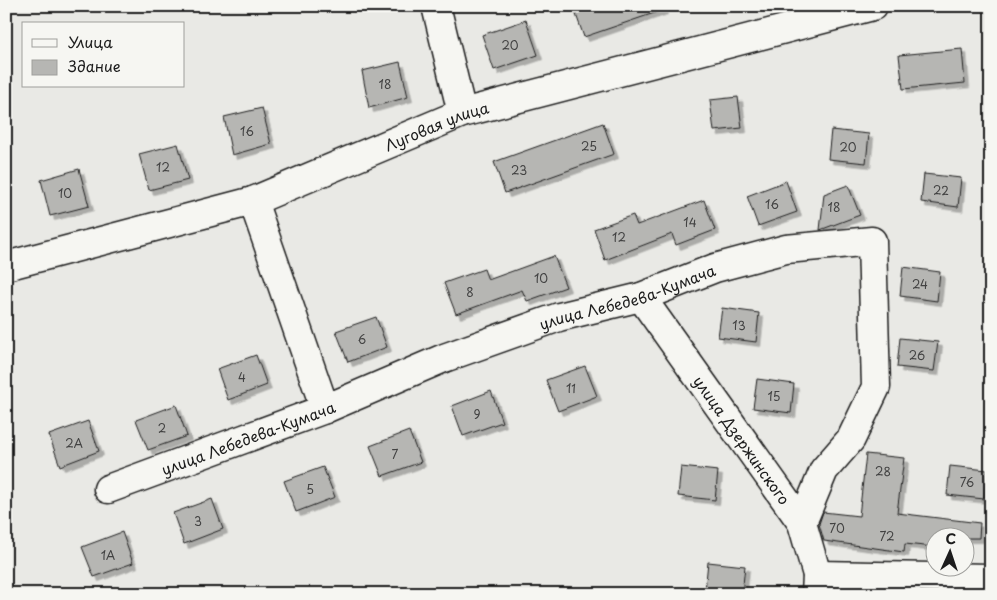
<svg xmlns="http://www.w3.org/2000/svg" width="997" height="600" font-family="'Playpen Sans',sans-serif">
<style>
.building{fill:#b6b6b3;stroke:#1c1c1c;filter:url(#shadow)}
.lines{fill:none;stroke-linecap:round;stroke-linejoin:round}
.minor-casing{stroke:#1c1c1c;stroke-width:31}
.minor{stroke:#f6f6f2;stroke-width:28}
.labels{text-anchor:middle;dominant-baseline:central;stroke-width:5;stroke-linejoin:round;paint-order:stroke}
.number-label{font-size:12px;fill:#424242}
.street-label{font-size:15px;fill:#1c1c1c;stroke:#f6f6f2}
</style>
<defs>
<filter id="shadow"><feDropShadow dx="4.5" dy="4.5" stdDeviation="0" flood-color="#0004"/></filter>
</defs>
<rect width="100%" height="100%" fill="#e9e9e5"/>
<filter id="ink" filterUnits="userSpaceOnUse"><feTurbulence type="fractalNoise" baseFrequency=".02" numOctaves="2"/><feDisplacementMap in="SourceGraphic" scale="10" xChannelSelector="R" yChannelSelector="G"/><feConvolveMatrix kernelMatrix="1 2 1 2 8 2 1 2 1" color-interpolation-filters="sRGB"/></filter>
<g filter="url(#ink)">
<!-- building -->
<path class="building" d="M 573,6 L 662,6 L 663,10 L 584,37 Z
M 526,20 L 538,55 L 494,70 L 482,35 Z
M 962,49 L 965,83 L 903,89 L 899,55 Z
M 400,62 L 408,97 L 369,108 L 362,71 Z
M 738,97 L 742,128 L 714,131 L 710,100 Z
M 262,108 L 271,144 L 232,155 L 224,117 Z
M 603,123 L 614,154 L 505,193 L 494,162 Z
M 831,130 L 869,134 L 866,163 L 828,159 Z
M 178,144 L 188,180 L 149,190 L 139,154 Z
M 79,169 L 89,206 L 50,216 L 41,180 Z
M 924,174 L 961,178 L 958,207 L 921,202 Z
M 786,181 L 797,212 L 758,226 L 747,196 Z
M 848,185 L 860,215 L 820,230 L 824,194 Z
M 704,200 L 715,230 L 676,245 L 672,234 L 605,260 L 594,229 L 633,215 L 637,225 Z
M 554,256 L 566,287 L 527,301 L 522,290 L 456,314 L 444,283 L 484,269 L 488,280 Z
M 903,267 L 940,272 L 937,301 L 900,296 Z
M 722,308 L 759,313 L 756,342 L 718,337 Z
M 376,317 L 387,347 L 348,362 L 336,331 Z
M 900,338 L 938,342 L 934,371 L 897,367 Z
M 256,355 L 267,385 L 228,400 L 217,369 Z
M 585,366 L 597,396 L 558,411 L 546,380 Z
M 757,379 L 794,384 L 791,413 L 753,408 Z
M 491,391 L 502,422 L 463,436 L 452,406 Z
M 176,405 L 187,436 L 148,450 L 136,420 Z
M 88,421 L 99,451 L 60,466 L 49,435 Z
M 409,431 L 421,462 L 382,476 L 370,446 Z
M 866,454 L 904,458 L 897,513 L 980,523 L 979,538 L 934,538 L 934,547 L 905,544 L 904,552 L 824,541 L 819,524 L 823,512 L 859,516 Z
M 950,466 L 987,470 L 984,499 L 947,495 Z
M 323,467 L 335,497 L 296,512 L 284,481 Z
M 681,467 L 718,471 L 715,500 L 678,496 Z
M 212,499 L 223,529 L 184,544 L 173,513 Z
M 122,532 L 133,563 L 94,577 L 82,547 Z
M 708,562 L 745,566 L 742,594 L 705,591 Z"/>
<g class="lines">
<defs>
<g id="minor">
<path d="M 436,6 L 462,113"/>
<path d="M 253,201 L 325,409"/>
<path id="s1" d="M 6,266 L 253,201 L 462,113 L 873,6"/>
<path id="s2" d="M 641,297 L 802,523 L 817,575 L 816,594"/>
<path id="s3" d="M 108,489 L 325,409 L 444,358 L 559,317 L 641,297 L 715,268 L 786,249 L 872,241 L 876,387 L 851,439 L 824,470 L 802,523"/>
<path d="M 817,575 L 991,578"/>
</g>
</defs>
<!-- minor casing -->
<use href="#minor" class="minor-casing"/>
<!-- minor -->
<use href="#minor" class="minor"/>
</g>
</g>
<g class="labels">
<!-- number labels -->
<g class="number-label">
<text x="510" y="45">20</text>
<text x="385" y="84">18</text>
<text x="247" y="131">16</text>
<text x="589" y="146">25</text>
<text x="848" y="147">20</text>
<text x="163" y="167">12</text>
<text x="519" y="170">23</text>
<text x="941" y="190">22</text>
<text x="65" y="193">10</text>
<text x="772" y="204">16</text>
<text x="834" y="207">18</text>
<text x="690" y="222">14</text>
<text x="619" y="237">12</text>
<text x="541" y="278">10</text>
<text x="920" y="284">24</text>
<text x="470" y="292">8</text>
<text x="739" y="325">13</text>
<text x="362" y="339">6</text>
<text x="917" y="355">26</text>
<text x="242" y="377">4</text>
<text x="571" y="388">11</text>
<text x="774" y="396">15</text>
<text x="477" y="414">9</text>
<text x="162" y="428">2</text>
<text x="74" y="443">2А</text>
<text x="395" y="454">7</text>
<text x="883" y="471">28</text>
<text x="967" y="482">76</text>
<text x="310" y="489">5</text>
<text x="198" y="521">3</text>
<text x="837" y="528">70</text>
<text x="887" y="536">72</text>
<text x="108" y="555">1А</text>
</g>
<!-- street labels -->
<g class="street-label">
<text stroke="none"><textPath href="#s1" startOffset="454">Луговая улица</textPath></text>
<text stroke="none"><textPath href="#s3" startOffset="554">улица Лебедева-Кумача</textPath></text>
<text stroke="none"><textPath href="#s3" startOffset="149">улица Лебедева-Кумача</textPath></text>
<text stroke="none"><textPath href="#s2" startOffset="175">улица Дзержинского</textPath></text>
</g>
</g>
<!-- margin -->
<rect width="997" height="600" fill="none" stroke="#f6f6f2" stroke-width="25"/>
<rect x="12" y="12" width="972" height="575" fill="none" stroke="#1c1c1c" stroke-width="2" filter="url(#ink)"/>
<!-- legend -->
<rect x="22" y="22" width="162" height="65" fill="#f6f6f2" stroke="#9f9f9c"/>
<rect x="32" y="39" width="25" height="8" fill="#f6f6f2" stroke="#9f9f9c"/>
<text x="68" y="48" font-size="15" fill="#1c1c1c">Улица</text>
<rect x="32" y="60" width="25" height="15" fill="#b6b6b3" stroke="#9f9f9c"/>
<text x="68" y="72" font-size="15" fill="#1c1c1c">Здание</text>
<!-- north arrow -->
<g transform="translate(950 552) rotate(3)"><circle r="24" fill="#f6f6f2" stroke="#9f9f9c"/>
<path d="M0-4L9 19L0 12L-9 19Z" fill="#1c1c1c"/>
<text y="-8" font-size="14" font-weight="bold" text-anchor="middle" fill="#1c1c1c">С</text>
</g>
</svg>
